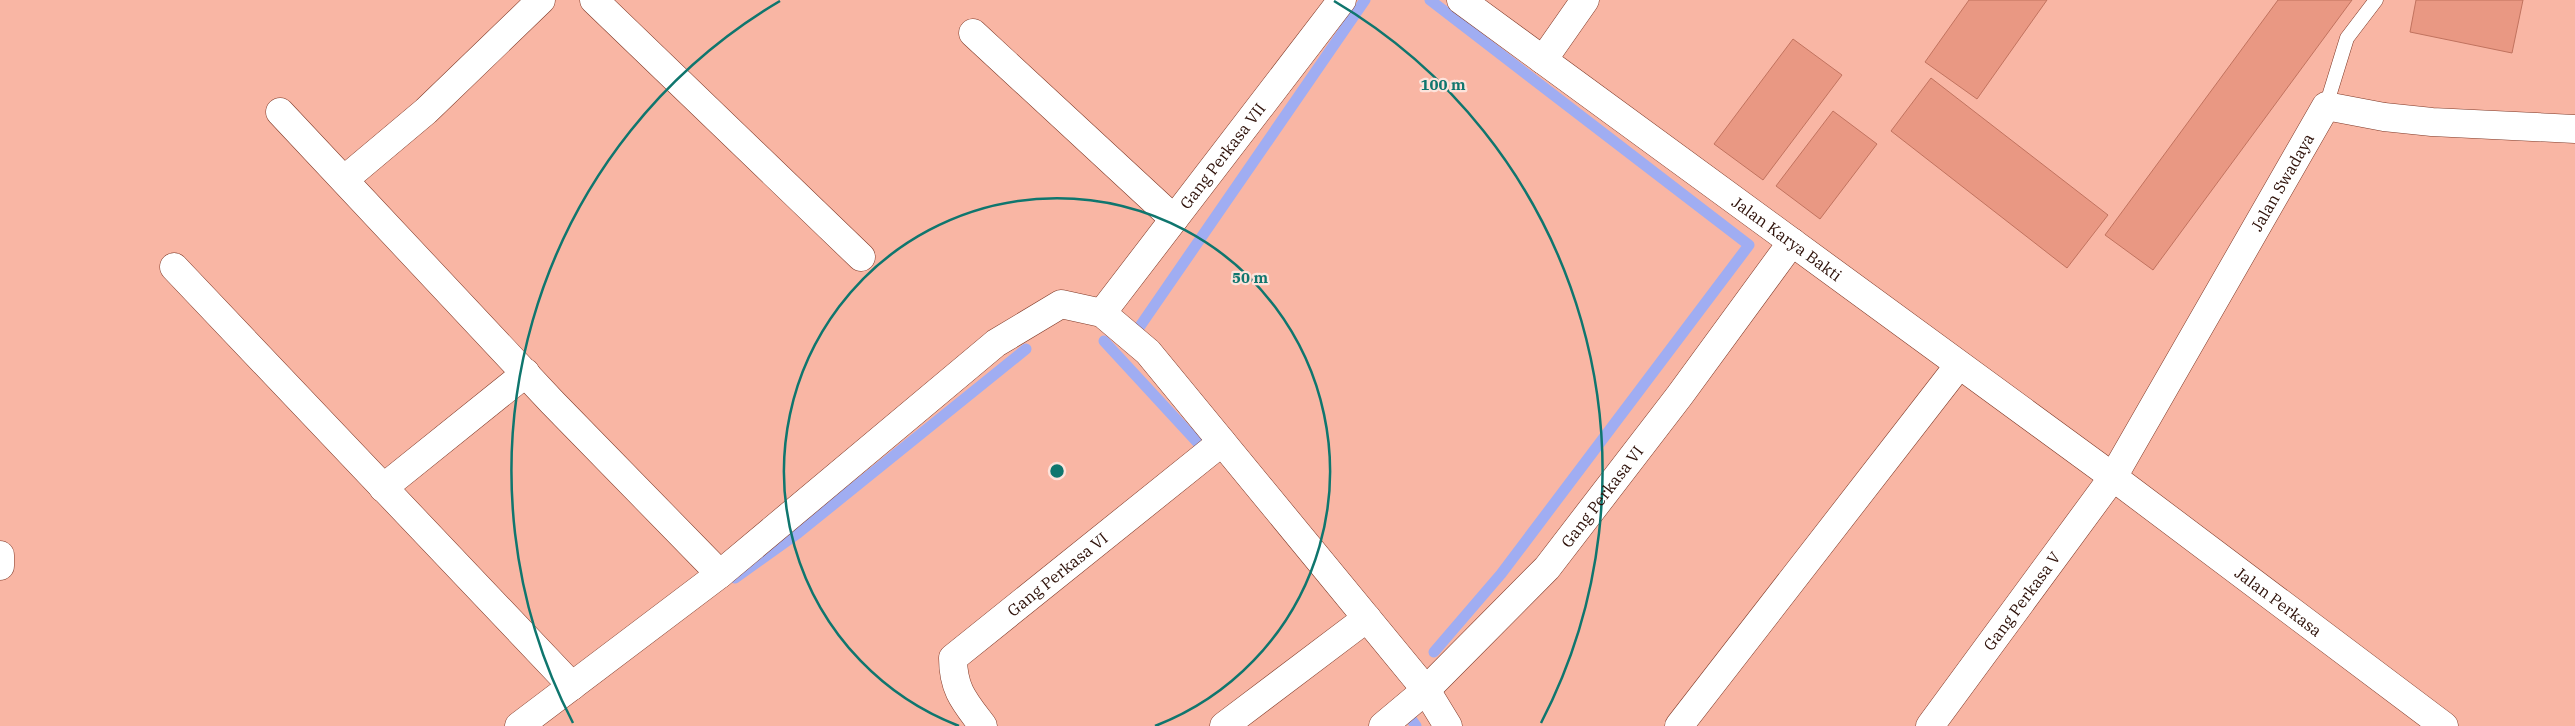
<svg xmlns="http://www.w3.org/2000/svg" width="2575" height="726" font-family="'IBM Plex Serif',serif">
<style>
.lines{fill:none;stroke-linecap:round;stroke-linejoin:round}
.stream{stroke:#a0adf2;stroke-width:11}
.building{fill:#e99883;stroke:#c1735f}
.lane-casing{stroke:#7f3826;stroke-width:15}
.street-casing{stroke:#7f3826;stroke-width:29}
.lane{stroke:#fff;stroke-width:14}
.street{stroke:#fff;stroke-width:28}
.ring{fill:none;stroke:#0f766e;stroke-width:2.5}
.labels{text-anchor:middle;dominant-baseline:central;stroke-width:4.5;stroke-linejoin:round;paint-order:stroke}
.street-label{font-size:16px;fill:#2e1109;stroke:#fde3db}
.centre{fill:#0f766e;stroke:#fde3db;stroke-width:2.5}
.ring-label{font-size:15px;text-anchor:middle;font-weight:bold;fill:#0f766e;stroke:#fde3db;stroke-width:4.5;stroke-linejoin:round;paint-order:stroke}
</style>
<rect width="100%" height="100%" fill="#f9b6a4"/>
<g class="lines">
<!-- stream -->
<path class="stream" d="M 1430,0 L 1749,245 L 1501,574 L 1434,652
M 1140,337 L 1136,332 L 1365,0
M 1104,341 L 1199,444
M 735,578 L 798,533 L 1026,349
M 1411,719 L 1416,726"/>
</g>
<!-- building -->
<path class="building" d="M 1969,0 L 2047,0 L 1977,99 L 1925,62 Z
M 2278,0 L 2352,0 L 2153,270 L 2105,235 Z
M 2416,0 L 2523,0 L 2512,53 L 2410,32 Z
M 1793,39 L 1842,75 L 1763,180 L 1714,144 Z
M 1931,78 L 2108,215 L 2067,268 L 1891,131 Z
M 1833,111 L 1877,144 L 1820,219 L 1776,186 Z"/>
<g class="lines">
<defs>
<path id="lane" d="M 2326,106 L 2347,38 L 2376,0"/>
<g id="street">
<path d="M 594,0 L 861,257"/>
<path id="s1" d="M 1461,0 L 2113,477 L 2444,726"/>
<path d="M 973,33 L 1174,219"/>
<path d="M 1543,60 L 1585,0"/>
<path d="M 280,112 L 552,402 L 720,574"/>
<path d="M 345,179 L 426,111 L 541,0"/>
<path d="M 174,267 L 572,686"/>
<path id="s2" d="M 1102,313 L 1342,0"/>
<path d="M 383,488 L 526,373"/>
<path d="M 0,555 L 0,566"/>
<path d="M 519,726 L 720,574 L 996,343 L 1061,304 L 1102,313 L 1148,352 L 1426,690 L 1448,726"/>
<path id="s3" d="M 983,726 C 965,702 953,690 953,658 L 1222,442"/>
<path d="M 1224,726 L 1367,618"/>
<path id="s4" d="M 1383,726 L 1426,690 L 1547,568 L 1680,395 L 1792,242"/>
<path d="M 1679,726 L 1959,365"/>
<path id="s5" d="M 1930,726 L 2113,477 L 2326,106 L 2384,117 L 2432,122 L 2575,129"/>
</g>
</defs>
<!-- lane casing -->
<use href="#lane" class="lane-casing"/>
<!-- street casing -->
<use href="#street" class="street-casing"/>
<!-- lane -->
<use href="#lane" class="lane"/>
<!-- street -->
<use href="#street" class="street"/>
</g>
<!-- distance rings -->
<g class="ring">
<path d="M959 726A273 273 0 1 1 1155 726"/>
<path d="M573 723A546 546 0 0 1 780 1M1334 1A546 546 0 0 1 1541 723"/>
</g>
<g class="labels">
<!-- street labels -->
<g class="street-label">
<text stroke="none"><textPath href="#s2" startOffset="198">Gang Perkasa VII</textPath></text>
<text stroke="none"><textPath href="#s5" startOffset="649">Jalan Swadaya</textPath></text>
<text stroke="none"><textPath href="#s1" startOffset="404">Jalan Karya Bakti</textPath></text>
<text stroke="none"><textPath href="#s4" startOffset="318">Gang Perkasa VI</textPath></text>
<text stroke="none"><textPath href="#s3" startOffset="210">Gang Perkasa VI</textPath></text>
<text stroke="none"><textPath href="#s5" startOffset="155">Gang Perkasa V</textPath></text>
<text stroke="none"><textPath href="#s1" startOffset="1015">Jalan Perkasa</textPath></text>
</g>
</g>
<circle cx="1057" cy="471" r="8" class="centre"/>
<g class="ring-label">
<text x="1443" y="90">100 m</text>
<text x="1250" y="283">50 m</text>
</g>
</svg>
